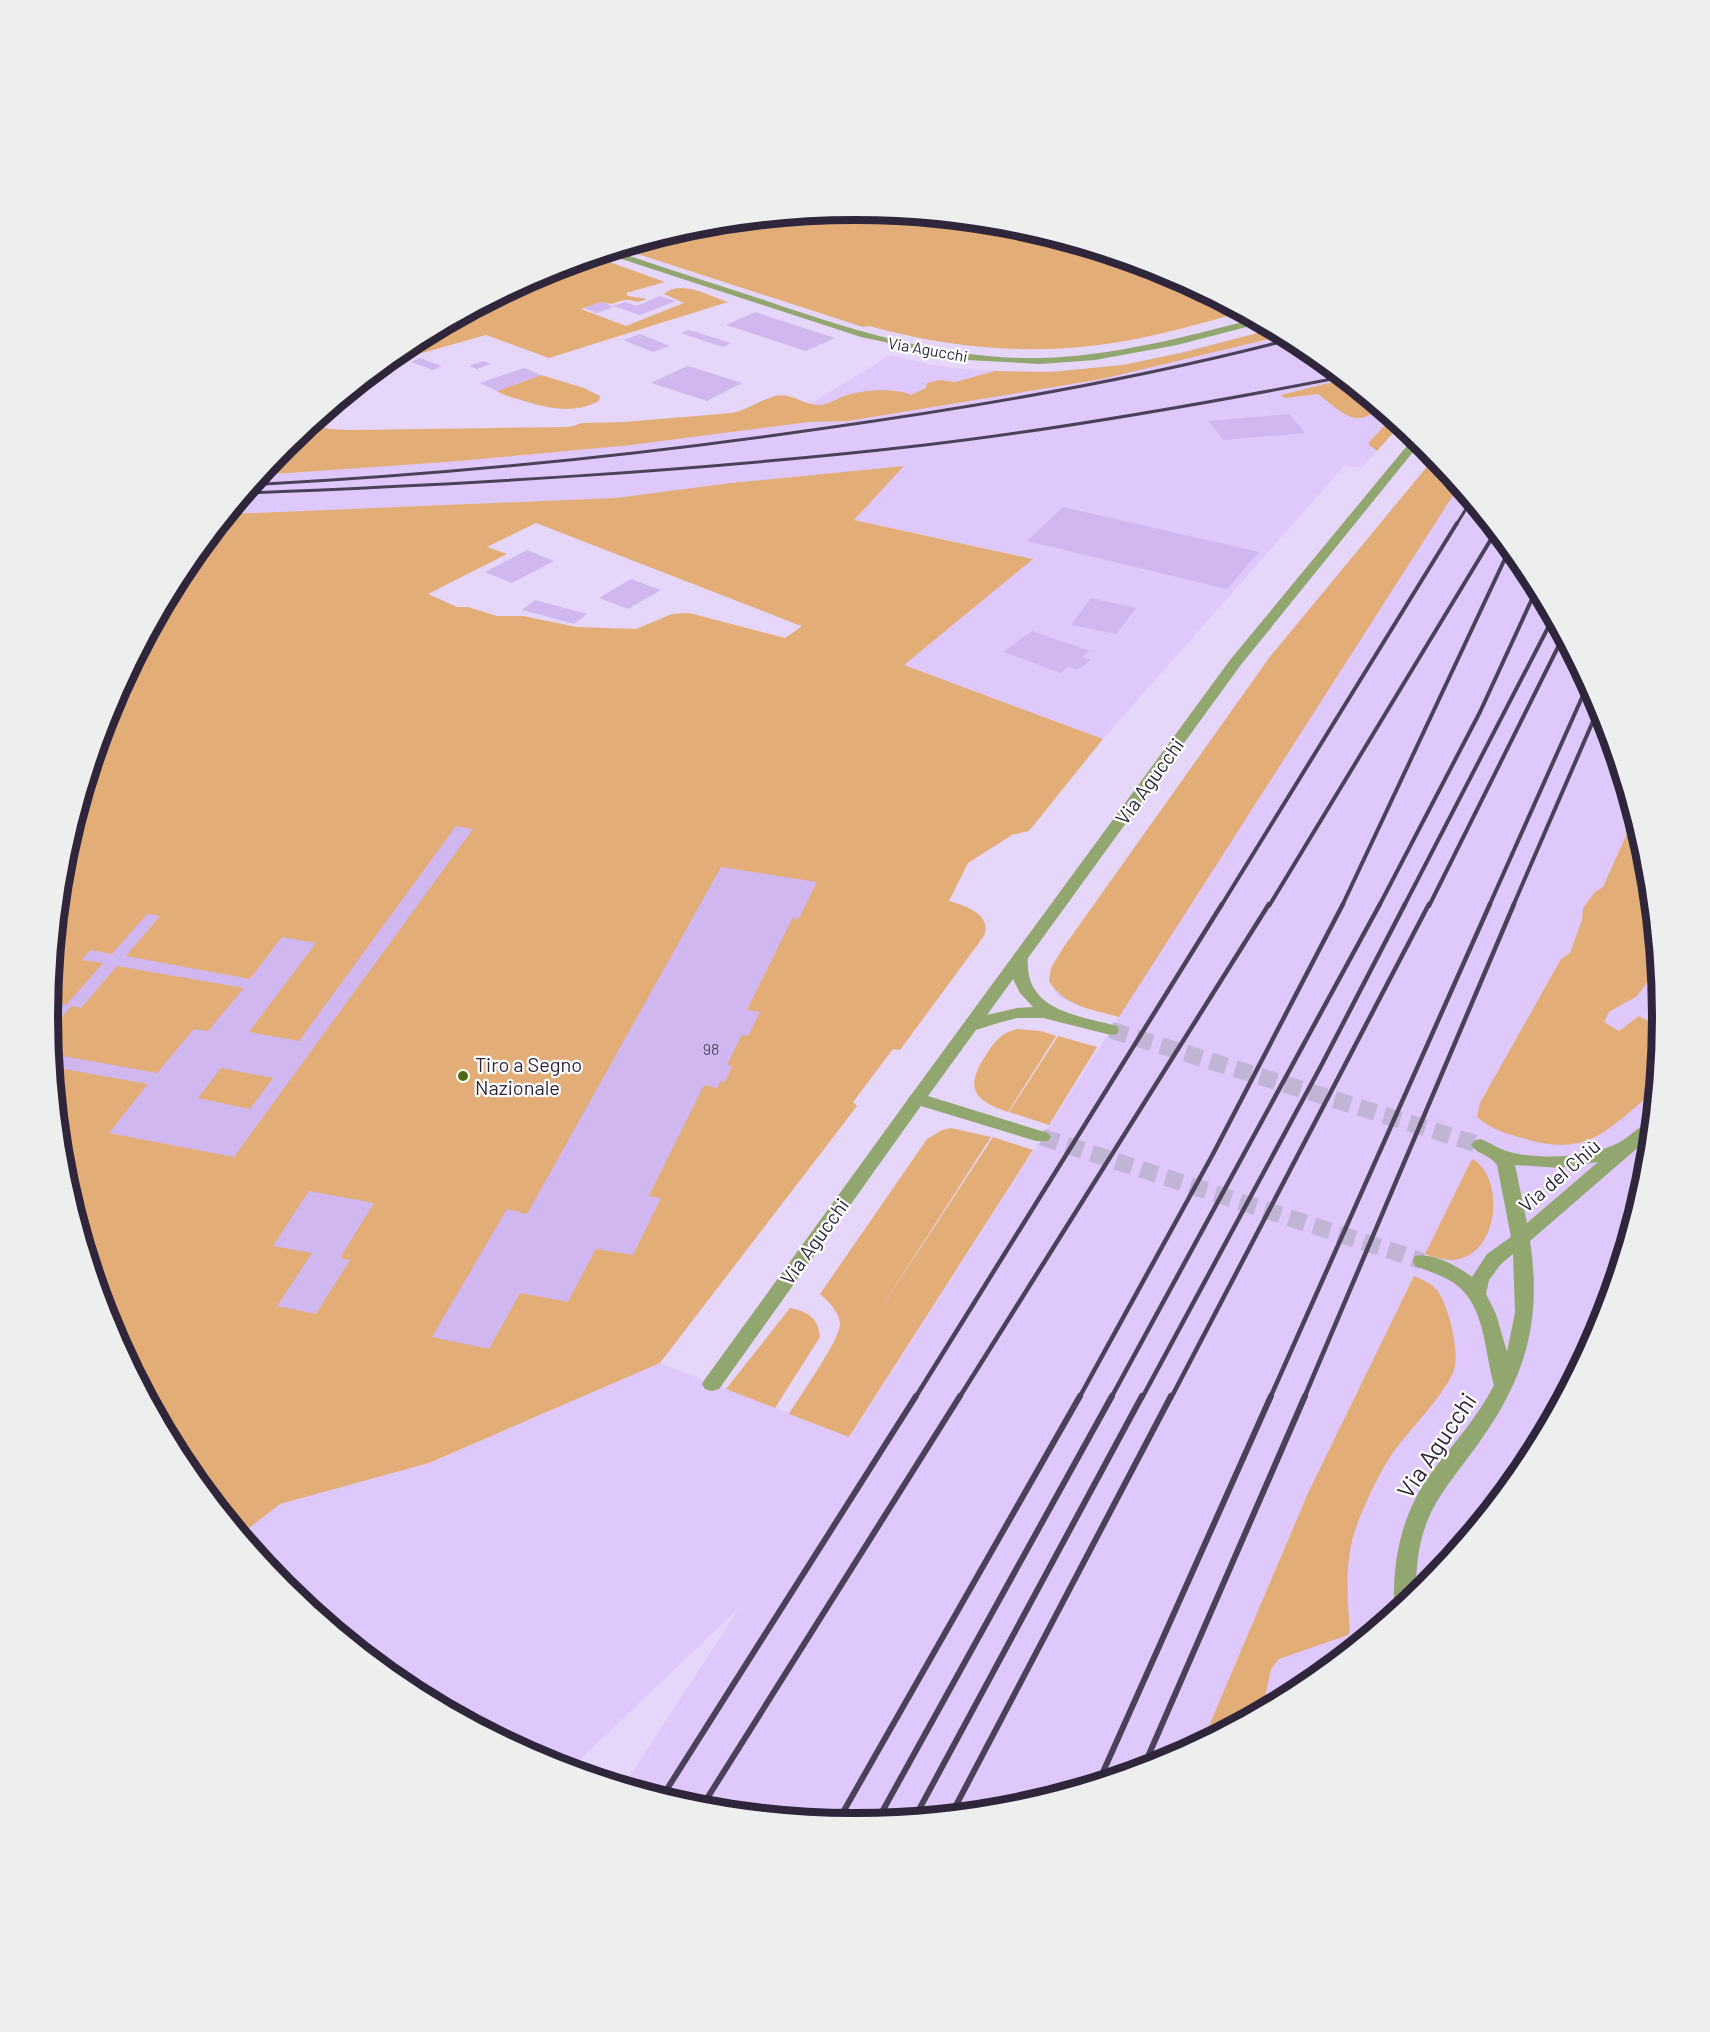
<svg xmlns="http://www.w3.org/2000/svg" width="1710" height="2032" font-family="Barlow,sans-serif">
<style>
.built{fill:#dfc8fb}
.green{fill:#e3ad78;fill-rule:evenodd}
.building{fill:#d0b7ef;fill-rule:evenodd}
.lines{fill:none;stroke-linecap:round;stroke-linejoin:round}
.tertiary-tunnel{stroke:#c2b4d4;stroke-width:17;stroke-dasharray:17 9;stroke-linecap:butt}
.minor{fill:#92a76f;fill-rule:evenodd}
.tertiary{fill:#92a76f;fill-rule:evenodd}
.rail-far3{stroke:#4c4159;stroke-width:3}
.rail-far2{stroke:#4c4159;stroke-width:4}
.rail-far1{stroke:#4c4159;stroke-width:4.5}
.rail{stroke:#4c4159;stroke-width:6}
.poi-dot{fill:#4f6716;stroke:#fff;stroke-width:2}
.labels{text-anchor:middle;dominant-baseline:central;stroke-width:4.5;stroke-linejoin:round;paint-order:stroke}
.far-street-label{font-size:16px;fill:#30263c;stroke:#fff}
.number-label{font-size:16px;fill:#584a69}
.street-label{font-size:20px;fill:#30263c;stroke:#fff}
.poi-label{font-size:20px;fill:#30263c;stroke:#fff;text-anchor:start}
.near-street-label{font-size:24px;fill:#30263c;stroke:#fff}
.rim{fill:none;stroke:#30263c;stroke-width:8}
</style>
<rect width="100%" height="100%" fill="#e6d7fa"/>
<!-- built -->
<path class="built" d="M 1273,329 L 1304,345 L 1400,425 L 1362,468 L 1345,465 L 1103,739 L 903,665 L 1032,558 L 853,520 L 903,466 L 731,483 L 615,498 L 228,514 L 285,445 L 569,435 L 810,404 L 890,355 L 938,366 L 976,370 L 1029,372 L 1077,370 L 1137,363 Z
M 1435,457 L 1526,568 L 1601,707 L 1647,859 L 1662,1016 L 1646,1174 L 1600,1325 L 1526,1465 L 1425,1587 L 1303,1687 L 1164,1762 L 1012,1808 L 855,1823 L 697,1807 L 624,1785 L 740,1607 L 570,1769 L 546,1761 L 406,1687 L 284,1586 L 228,1518 L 430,1463 L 660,1363 L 850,1437 L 1119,1017 L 1077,1005 L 1058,996 L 1049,981 L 1051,968 L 1269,658 Z"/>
<!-- green -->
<path class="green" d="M 855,209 L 1013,225 L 1164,271 L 1242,312 C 1199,324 1157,336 1113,343 C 1031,356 948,348 869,326 L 863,327 L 619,248 L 698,224 Z
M 593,256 L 665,282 L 626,293 L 628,296 L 647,299 C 633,304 637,300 627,300 C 615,300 616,307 601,302 L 581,309 L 626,326 L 684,303 L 664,294 C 681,279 709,296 728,302 L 549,358 L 486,335 L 383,364 L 407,345 L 546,270 Z
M 1273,329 L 1285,335 L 1102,379 L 848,421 L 809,422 L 631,445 L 460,461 L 260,475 L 285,445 L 312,423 L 329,429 L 350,430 L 569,427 L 582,423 L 624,422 L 731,413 C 747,410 760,400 775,396 C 792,392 805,406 820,405 C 829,404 834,400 842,397 C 858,390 895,387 911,395 L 926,388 L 927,383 L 940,380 L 955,382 L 995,371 L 1051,372 L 1122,365 L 1181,353 Z
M 541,375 L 584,388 L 600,396 L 599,401 C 573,414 552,409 524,401 C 515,398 504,396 497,391 Z
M 1345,379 L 1379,407 C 1357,432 1338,409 1318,394 L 1285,398 L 1281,395 Z
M 1392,418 L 1400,425 L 1377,451 L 1369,445 L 1369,442 Z
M 1435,457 L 1459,486 L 1119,1017 C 1092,1009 1065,1007 1049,981 L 1051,968 L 1063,948 L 1269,658 Z
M 904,466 L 854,520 L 1033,559 L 904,665 L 1103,739 L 1029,831 L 1012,835 L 968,863 L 949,901 C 966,906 992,914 984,936 L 900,1050 L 893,1049 L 853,1102 L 857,1106 L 660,1363 L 429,1463 L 280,1504 L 241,1534 L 184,1464 L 109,1325 L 63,1173 L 48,1016 L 64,858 L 110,707 L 184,567 L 228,514 L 615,498 L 731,483 ZM 536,523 L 801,626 L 801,627 L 785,638 L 689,613 L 672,614 L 636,629 L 577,627 L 523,616 L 497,616 L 468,607 L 457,607 L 428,594 L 507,554 L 487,547 Z
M 1636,825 L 1647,859 L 1659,985 L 1649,980 L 1637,996 L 1609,1012 L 1604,1022 L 1619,1031 L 1639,1016 L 1661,1028 L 1655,1091 C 1608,1128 1590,1158 1526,1139 C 1507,1134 1492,1130 1477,1117 L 1480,1103 L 1561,959 L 1570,953 L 1582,920 L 1583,908 L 1595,892 L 1603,887 L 1629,829 Z
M 1017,1029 L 1041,1031 L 1056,1036 L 1008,1112 C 972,1100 965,1087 986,1055 C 995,1041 1001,1033 1017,1029 Z
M 1058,1036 L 1097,1047 L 1049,1125 L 1009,1112 Z
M 951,1128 L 991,1137 L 874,1319 L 993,1137 L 1033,1150 L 849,1437 L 789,1414 C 799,1397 840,1340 840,1324 C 839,1311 829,1302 820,1294 L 927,1139 L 942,1130 Z
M 1472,1159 C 1505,1175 1501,1257 1452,1260 C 1443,1260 1434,1257 1425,1254 Z
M 1414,1276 C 1423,1280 1431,1283 1437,1290 C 1449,1306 1461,1355 1453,1373 C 1441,1398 1415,1424 1398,1446 C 1381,1468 1368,1497 1358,1522 C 1344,1557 1347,1594 1350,1630 L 1348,1635 L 1279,1659 L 1271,1669 L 1264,1702 L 1259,1711 L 1203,1740 L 1308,1493 Z
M 790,1308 C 809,1312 818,1318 820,1337 L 775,1408 L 726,1389 Z"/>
<!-- building -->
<path class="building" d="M 660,296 L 676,301 L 640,315 L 613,306 L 625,302 L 637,306 Z
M 601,302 L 614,307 L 597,313 L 584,308 Z
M 755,312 L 779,320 L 835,338 L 806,351 L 726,325 Z
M 689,330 L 731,343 L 723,347 L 681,333 Z
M 640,334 L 670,346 L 653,352 L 623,340 Z
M 420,358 L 442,366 L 433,370 L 411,362 Z
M 483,361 L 491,364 L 477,369 L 469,366 Z
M 687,366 L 698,369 L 742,383 L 707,401 L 651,383 Z
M 524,368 L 541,375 L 497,391 L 480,383 Z
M 1289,414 L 1305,433 L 1224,440 L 1208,421 Z
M 1063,507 L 1259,552 L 1227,589 L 1027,541 Z
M 527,550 L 554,561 L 512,583 L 485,572 Z
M 631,579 L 661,590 L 628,609 L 599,598 Z
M 1091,598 L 1136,608 L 1116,634 L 1071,625 Z
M 535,600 L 587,614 L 574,624 L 522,610 Z
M 1032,631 L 1090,651 L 1082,657 L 1091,660 L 1077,670 L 1068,667 L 1061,673 L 1003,652 Z
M 456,826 L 473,829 L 234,1157 L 109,1133 L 148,1084 L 53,1067 L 52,1054 L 157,1073 L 194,1029 L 208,1031 L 244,988 L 117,966 L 81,1008 L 72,1006 L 49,1031 L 48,1012 L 56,1003 L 66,1005 L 103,963 L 82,960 L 90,950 L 112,954 L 147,914 L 160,916 L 126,956 L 250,979 L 282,937 L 316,943 L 249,1032 L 299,1041 ZM 221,1068 L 273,1078 L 250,1109 L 198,1098 Z
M 721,867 L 817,882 L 798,920 L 793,917 L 747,1010 L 760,1012 L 748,1036 L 742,1035 L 727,1065 L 732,1066 L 725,1082 L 721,1081 L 717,1088 L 704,1085 L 649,1196 L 661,1198 L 633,1255 L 596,1249 L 568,1302 L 520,1293 L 489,1349 L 432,1337 L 507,1209 L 527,1214 Z
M 309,1191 L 374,1203 L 340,1258 L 350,1260 L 316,1314 L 277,1306 L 312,1253 L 273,1246 Z"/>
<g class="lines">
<!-- tertiary-tunnel -->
<path class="tertiary-tunnel" d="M 1111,1030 L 1480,1145
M 1042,1137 L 1422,1261"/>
<!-- minor -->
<path class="minor" d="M 612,250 C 664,268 715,284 767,301 C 855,331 946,360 1041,358 C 1113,356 1185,337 1254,319 L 1262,323 L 1177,345 L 1095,360 L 1040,364 L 968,360 L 861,337 L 603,253 Z
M 917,1093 L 923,1095 L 926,1099 L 923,1103 L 719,1389 L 712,1391 L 705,1389 L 702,1384 L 705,1379 L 911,1095 Z"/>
<!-- tertiary -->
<path class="tertiary" d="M 1415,436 L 1421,442 L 1240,666 L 1028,958 C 1024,1011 1077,1015 1117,1026 L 1119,1030 L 1117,1034 L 1111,1035 L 1043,1018 L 1017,1018 L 998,1023 L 976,1030 L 928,1096 L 1048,1133 L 1051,1137 L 1048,1141 L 1036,1141 L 911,1103 L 908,1099 L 911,1095 L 1230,660 ZM 1013,979 L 1020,993 L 1033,1007 L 1017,1008 L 987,1015 Z
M 1652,1122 L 1650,1137 L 1530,1241 C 1541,1312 1529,1368 1489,1428 C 1446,1493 1415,1508 1416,1595 L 1397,1610 L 1394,1604 C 1393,1557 1402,1515 1429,1476 C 1451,1446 1477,1419 1494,1385 C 1484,1351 1486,1306 1454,1283 C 1442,1275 1428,1271 1415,1266 L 1413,1261 L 1415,1256 C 1432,1252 1459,1267 1472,1277 L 1487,1254 L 1511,1237 L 1497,1165 C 1489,1154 1477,1154 1471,1145 L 1474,1141 L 1480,1139 C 1490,1142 1500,1150 1510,1152 C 1541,1160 1592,1158 1620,1142 C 1631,1136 1639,1125 1652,1122 ZM 1598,1162 L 1527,1223 L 1515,1165 L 1560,1168 ZM 1513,1254 L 1515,1312 L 1507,1352 L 1496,1314 L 1486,1294 L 1489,1280 L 1501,1264 Z"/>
<!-- rail-far3 -->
<path class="rail-far3" d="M 265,484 C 453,474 639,455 826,428 C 983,406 1139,379 1292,339
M 245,493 C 472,484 699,471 925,445 C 1062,429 1197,405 1332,379
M 1456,525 L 1471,501"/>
<!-- rail-far2 -->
<path class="rail-far2" d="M 1221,906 L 1457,523
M 1269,906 L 1496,531
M 1342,906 L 1510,548
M 1379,906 L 1480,712 L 1537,588
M 1404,906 L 1553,618
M 1429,906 L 1563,637
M 1489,906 L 1588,684
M 1513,906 L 1600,705"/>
<!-- rail-far1 -->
<path class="rail-far1" d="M 915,1398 L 1222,904
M 959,1398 L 1269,904
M 1079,1398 L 1213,1154 L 1343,904
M 1111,1398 L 1380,904
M 1142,1398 L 1321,1066 L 1405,904
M 1171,1398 L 1429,904
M 1270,1398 L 1490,904
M 1304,1398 L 1514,904"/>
<!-- rail -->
<path class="rail" d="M 1143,1768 L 1305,1396
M 1099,1781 L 1271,1396
M 662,1797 L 916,1396
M 701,1808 L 960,1396
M 952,1813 L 1171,1396
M 915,1817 L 1142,1396
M 838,1821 L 1080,1396
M 877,1821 L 1112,1396"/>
</g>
<!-- markers -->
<circle class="poi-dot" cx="463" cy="1076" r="6"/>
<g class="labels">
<!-- far-street labels -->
<g class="far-street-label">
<text transform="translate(928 349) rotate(10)">Via Agucchi</text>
</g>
<!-- number labels -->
<g class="number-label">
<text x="711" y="1048">98</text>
</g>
<!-- street labels -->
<g class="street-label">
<text transform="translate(1149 781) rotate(-54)">Via Agucchi</text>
<text transform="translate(1559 1175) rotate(-41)">Via del Chiù</text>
<text transform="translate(814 1241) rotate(-54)">Via Agucchi</text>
</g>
<!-- poi labels -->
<g class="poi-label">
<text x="475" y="1064">Tiro a Segno<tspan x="475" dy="23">Nazionale</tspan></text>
</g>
<!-- near-street labels -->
<g class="near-street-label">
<text transform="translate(1436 1445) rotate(-56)">Via Agucchi</text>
</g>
</g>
<!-- crop -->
<path d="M0 0H1710V2032H0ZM854 220H856A796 796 0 0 1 1652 1016V1017A796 796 0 0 1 856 1813H854A796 796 0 0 1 58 1017V1016A796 796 0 0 1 854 220Z" fill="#eeeeef" fill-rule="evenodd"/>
<path class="rim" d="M854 220H856A796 796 0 0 1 1652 1016V1017A796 796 0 0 1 856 1813H854A796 796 0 0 1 58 1017V1016A796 796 0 0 1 854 220Z"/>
</svg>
